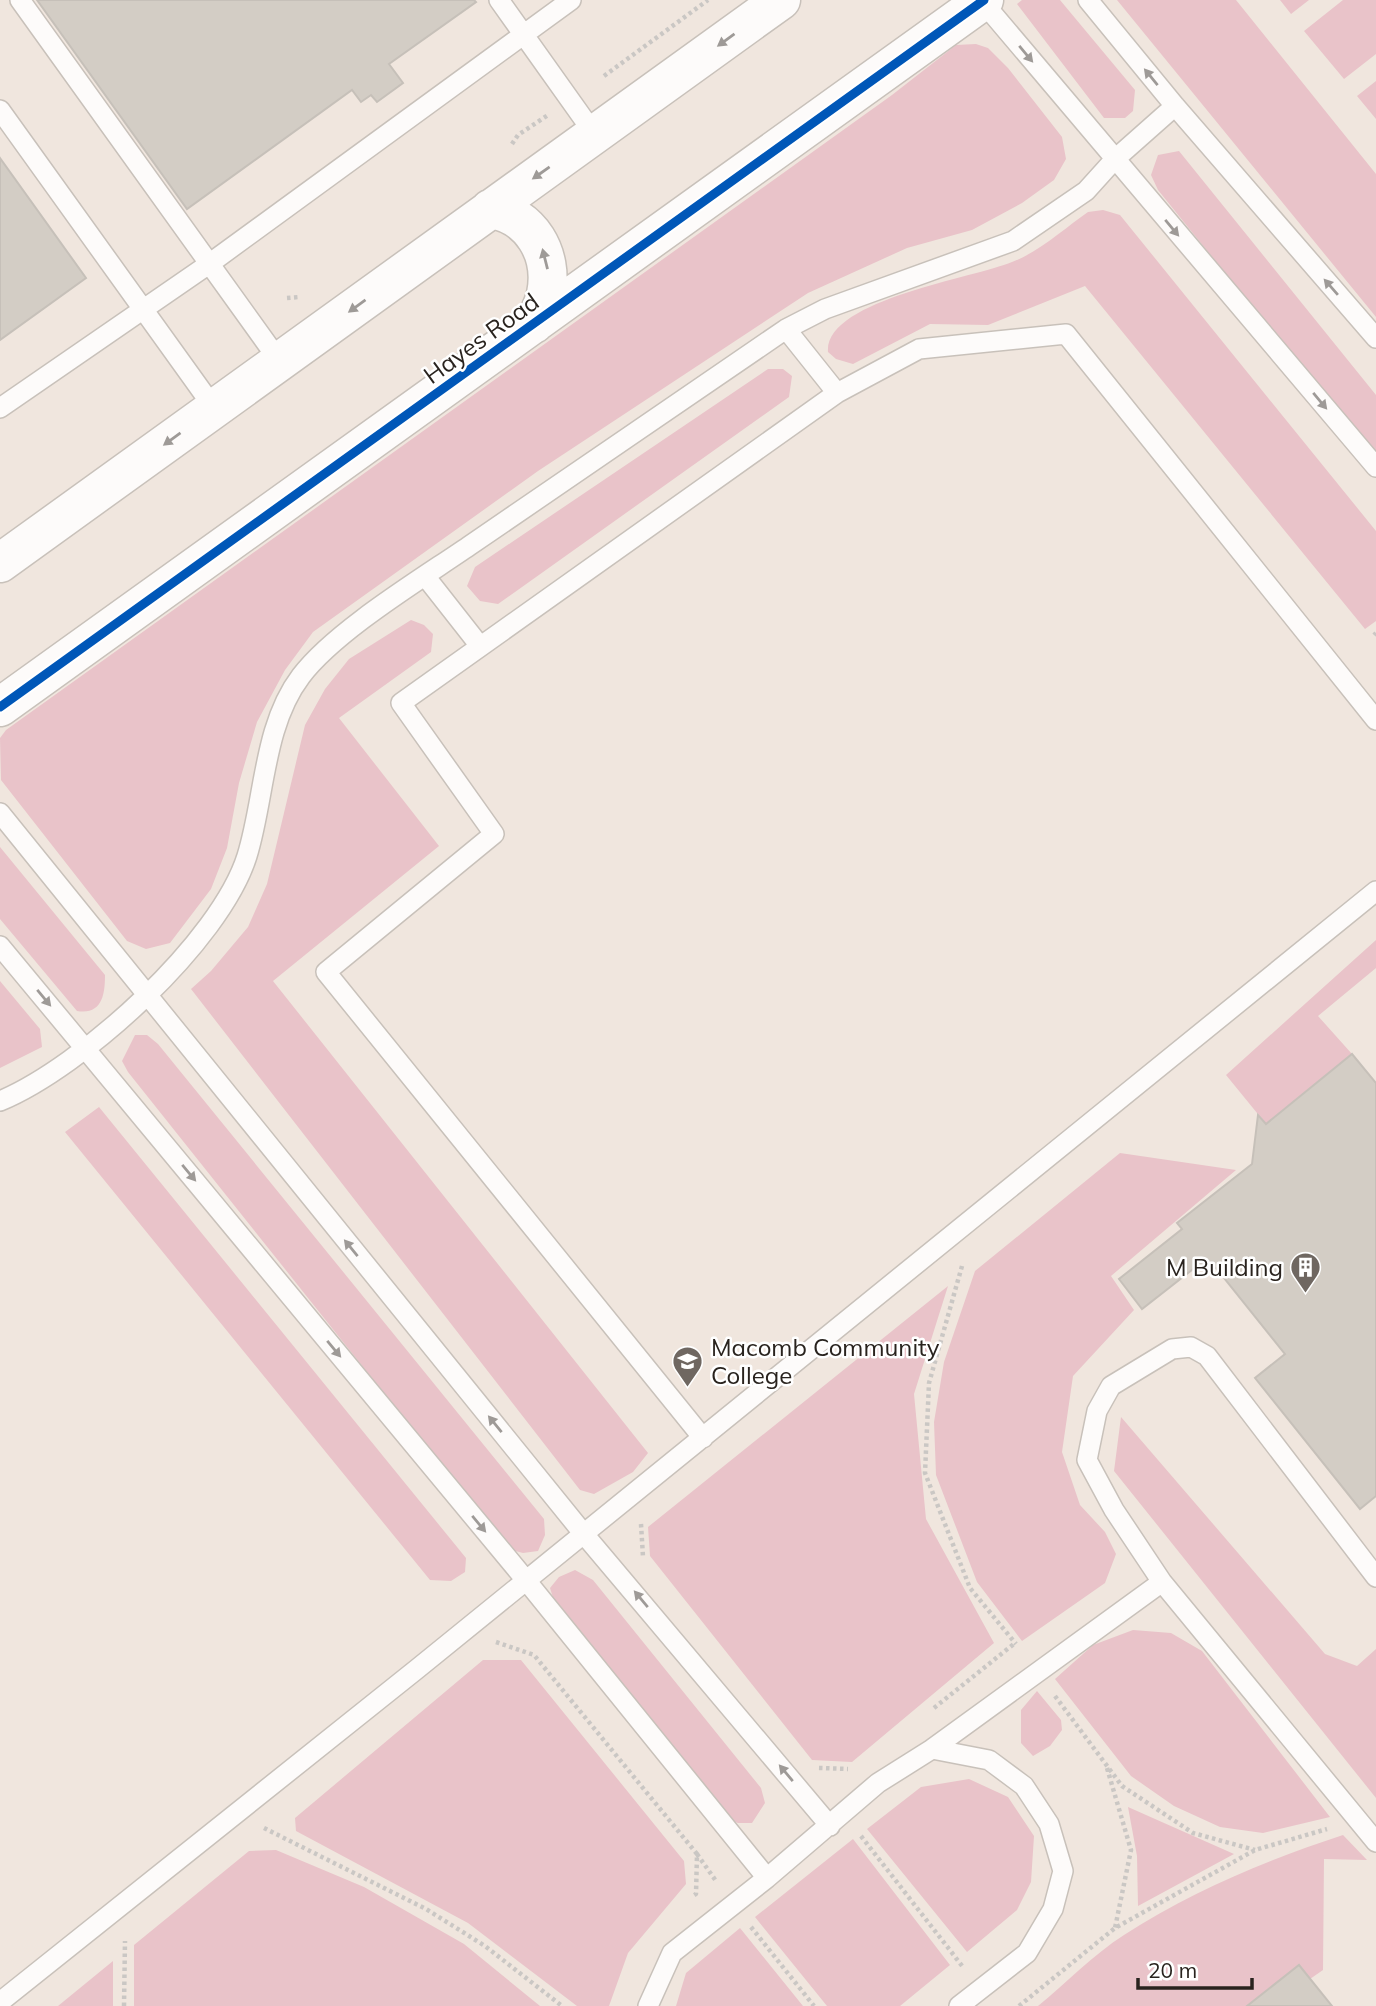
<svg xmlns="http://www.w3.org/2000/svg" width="1376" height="2006" font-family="Mulish,sans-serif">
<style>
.green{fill:#e9c3c9}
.building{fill:#d3cdc5;stroke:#c6c0b9;stroke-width:2}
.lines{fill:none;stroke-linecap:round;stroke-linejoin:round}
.service-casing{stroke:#c8c1ba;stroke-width:22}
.tertiary-casing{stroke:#c8c1ba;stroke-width:41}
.path{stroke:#cac7c4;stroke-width:4.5;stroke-dasharray:3.5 3.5;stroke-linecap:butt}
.service{stroke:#fdfbfa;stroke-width:19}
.tertiary{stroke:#fdfbfa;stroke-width:38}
.cycleway-casing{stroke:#fff;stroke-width:13}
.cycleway{stroke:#0057b8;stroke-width:9}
.oneway{fill:#9e9a97}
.labels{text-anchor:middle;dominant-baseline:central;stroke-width:5;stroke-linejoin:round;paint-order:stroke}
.street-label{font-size:24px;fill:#29231e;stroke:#fff}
.poi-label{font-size:24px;fill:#29231e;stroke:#fff;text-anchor:end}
</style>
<rect width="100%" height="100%" fill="#f0e6de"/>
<!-- green -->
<path class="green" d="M 1022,0 L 1060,0 L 1135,90 L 1133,111 L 1125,118 L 1104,118 L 1017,4 Z
M 1117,0 L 1236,0 L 1376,174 L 1376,317 Z
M 1280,0 L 1309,0 L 1291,14 Z
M 1343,0 L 1376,0 L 1376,54 L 1344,79 L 1304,31 Z
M 976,44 L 988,48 L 1008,68 L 1062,137 L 1066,159 L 1054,180 L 1022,203 L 972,230 L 907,248 L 808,293 L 538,471 L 313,632 L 285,670 L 257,722 L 239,783 L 227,848 L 211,889 L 170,943 L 146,949 L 127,941 L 1,780 L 0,738 L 6,730 L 892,95 L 956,45 Z
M 1376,81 L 1376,119 L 1357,96 Z
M 1179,151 L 1376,395 L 1376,460 L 1158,190 L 1151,175 L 1158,155 Z
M 1103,210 L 1120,215 L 1376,531 L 1376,621 L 1365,629 L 1085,286 L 988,325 L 930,324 L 853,364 L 836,359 L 828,352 C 824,300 974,278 1012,262 C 1039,252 1065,228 1088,212 Z
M 768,369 L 783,369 L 792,376 L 789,397 L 498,604 L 480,601 L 467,586 L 475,567 Z
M 411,620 L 424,625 L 433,634 L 431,652 L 339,718 L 439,846 L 273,981 L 648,1453 L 633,1472 L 594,1494 L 580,1490 L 191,989 L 211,971 L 248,927 L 267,884 L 305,725 L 325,689 L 349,659 Z
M 0,847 L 105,975 C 105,995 102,1015 77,1011 L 0,919 Z
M 1376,940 L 1376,968 L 1318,1016 L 1352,1054 L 1266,1124 L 1226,1075 Z
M 0,981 L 40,1029 L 42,1047 L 0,1068 Z
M 135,1035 L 147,1035 L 158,1044 L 544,1519 L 545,1535 L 538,1551 L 523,1553 L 508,1549 L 128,1072 L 122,1061 Z
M 99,1107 L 466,1558 L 465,1572 L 451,1581 L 430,1580 L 65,1132 Z
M 1120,1153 L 1236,1170 L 1111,1276 L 1134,1310 L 1073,1376 L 1062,1452 L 1080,1505 L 1105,1532 L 1116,1554 L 1105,1583 L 1022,1641 L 977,1582 L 936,1475 L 934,1422 L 944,1362 L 975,1271 Z
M 948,1286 L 914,1394 L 926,1519 L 994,1643 L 852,1762 L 812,1760 L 650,1556 L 648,1527 Z
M 1121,1417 L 1325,1654 L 1357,1666 L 1376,1649 L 1376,1798 L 1114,1471 Z
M 575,1570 L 593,1580 L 761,1788 L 765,1803 L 752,1823 L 738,1823 L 725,1818 L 555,1604 L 550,1588 L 559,1577 Z
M 1133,1630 L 1171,1633 L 1202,1651 L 1330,1817 L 1263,1833 L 1220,1827 L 1174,1806 L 1131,1776 L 1055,1679 L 1093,1645 Z
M 483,1660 L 521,1660 L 684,1861 L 686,1884 L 628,1953 L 609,2006 L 577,2006 L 468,1923 L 296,1831 L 295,1818 Z
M 1037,1691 L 1061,1720 L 1062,1730 L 1050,1746 L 1033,1756 L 1021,1743 L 1021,1710 Z
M 969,1779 L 1008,1797 L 1034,1836 L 1031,1882 L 1017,1910 L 967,1952 L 867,1829 L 921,1787 Z
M 1128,1807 L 1234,1854 L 1138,1906 L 1137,1856 Z
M 1343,1835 L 1367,1860 L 1324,1859 L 1323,1970 L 1310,1979 L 1299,1965 L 1247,2006 L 1038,2006 C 1066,1983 1094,1954 1124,1935 C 1192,1891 1267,1860 1343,1835 Z
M 853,1839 L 950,1965 L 900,2006 L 827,2006 L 755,1917 Z
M 276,1850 L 364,1887 L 464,1944 L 540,2006 L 134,2006 L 134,1945 L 249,1851 Z
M 740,1928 L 803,2006 L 676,2006 L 686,1973 Z
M 113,1961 L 113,2006 L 58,2006 Z"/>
<!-- building -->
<path class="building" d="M 37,0 L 474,0 L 476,2 L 389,64 L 403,83 L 377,102 L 371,95 L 361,102 L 352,90 L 187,209 Z
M 0,158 L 86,278 L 0,340 Z
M 1352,1054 L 1376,1083 L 1376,1496 L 1360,1509 L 1255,1378 L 1285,1354 L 1216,1268 L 1197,1266 L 1142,1309 L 1119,1279 L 1182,1229 L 1177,1223 L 1252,1164 L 1258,1115 L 1266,1124 Z
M 1299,1965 L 1332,2006 L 1247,2006 Z"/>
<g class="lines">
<defs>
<path id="service" d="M 20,0 L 280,362
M 499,0 L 595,135
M 981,0 L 1376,467
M 1088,0 L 1175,106 L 1376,338
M 0,110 L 214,408
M 786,329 L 837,393 L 919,349 L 1066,334 L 1376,720
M 0,408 L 209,264 L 571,0
M 425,576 L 480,646
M 0,813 L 583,1533 L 830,1826
M 0,946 L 525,1579 L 767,1878
M 0,1101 C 82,1067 220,942 247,856 C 265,798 263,726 301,676 C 335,631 421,579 469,546 C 575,474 680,401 786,329 L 825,309 L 1013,241 L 1086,191 L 1114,160 L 1175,106
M 703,1438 L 326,972 L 494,834 L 401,703 L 837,393
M 1162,1582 L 1114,1510 L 1087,1460 L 1097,1411 L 1111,1386 L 1172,1349 L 1191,1347 L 1207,1356 L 1376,1577
M 932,1749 L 1162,1582 L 1376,1842
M 0,2002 L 417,1669 L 1376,891
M 648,2006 L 672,1953 L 767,1878 L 878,1783 L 932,1749 L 989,1760 L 1024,1786 L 1049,1824 L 1063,1871 L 1053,1909 L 1027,1953 L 959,2006"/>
<path id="tertiary" d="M 490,209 C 531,215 554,254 546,294 C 544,304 538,315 534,324
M 0,563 L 781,0
M 0,707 L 984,0"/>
</defs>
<!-- service casing -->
<use href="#service" class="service-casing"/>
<!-- tertiary casing -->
<use href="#tertiary" class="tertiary-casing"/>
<!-- path -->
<path class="path" d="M 604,76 L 708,0
M 512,144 L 518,135 L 548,115
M 287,298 L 299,297
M 1374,635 L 1376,633
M 962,1266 L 929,1383 L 925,1473 L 970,1588 L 1016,1644
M 641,1524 L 643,1557
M 496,1642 L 534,1655 L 697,1854 L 696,1894 L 693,1896
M 1055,1696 L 1122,1786 L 1193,1833 L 1255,1850
M 934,1708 L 1015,1643
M 819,1768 L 848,1769
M 1107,1768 L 1131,1850 L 1115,1928
M 264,1828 L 426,1909 L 485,1946 L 562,2006
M 861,1836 L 963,1967
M 697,1854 L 716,1881
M 751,1927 L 814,2006
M 124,2006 L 125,1941
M 1019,2006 L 1115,1928 L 1255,1850 L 1327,1829"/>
<!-- service -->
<use href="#service" class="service"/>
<!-- tertiary -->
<use href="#tertiary" class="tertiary"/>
<defs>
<path id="cycleway" d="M 0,707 L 984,0"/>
</defs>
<!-- cycleway casing -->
<use href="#cycleway" class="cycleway-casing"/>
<!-- cycleway -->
<use href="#cycleway" class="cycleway"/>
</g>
<!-- one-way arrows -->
<defs><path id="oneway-solid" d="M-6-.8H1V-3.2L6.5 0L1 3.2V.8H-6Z" transform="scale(1.75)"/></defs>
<g class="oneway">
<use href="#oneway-solid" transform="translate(726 40) rotate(144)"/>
<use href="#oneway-solid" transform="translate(1026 54) rotate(50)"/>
<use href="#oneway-solid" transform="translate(1151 77) rotate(-129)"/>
<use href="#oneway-solid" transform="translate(541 173) rotate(145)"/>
<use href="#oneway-solid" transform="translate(1172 228) rotate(50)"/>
<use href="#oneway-solid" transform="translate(545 259) rotate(-104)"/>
<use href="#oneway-solid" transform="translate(1331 287) rotate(-131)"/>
<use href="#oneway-solid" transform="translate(357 306) rotate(144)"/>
<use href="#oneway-solid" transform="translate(1320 401) rotate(50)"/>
<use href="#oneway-solid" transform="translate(172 439) rotate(144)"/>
<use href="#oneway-solid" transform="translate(44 998) rotate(50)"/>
<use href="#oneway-solid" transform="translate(189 1173) rotate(50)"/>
<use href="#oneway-solid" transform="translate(351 1248) rotate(-129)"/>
<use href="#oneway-solid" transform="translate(334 1349) rotate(50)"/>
<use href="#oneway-solid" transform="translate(495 1424) rotate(-129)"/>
<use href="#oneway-solid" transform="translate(479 1524) rotate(50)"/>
<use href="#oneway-solid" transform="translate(641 1599) rotate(-130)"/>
<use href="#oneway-solid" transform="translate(786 1773) rotate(-130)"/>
</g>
<!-- icons -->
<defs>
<symbol id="building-pin" viewBox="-11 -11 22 30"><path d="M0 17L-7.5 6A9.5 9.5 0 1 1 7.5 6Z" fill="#6f6761" stroke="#fff"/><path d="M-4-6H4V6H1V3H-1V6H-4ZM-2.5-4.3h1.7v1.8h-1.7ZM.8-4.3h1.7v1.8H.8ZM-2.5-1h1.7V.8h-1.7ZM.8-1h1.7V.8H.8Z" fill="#fff"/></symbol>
<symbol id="university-pin" viewBox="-11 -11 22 30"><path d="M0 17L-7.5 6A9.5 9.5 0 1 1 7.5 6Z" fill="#6f6761" stroke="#fff"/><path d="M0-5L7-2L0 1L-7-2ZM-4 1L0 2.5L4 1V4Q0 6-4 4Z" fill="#fff"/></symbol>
</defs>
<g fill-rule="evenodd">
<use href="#building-pin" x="1288" y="1250" width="35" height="47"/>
<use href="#university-pin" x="670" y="1344" width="35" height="47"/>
</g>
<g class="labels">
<!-- street labels -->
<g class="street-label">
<text transform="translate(481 338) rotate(-36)">Hayes Road</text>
</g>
<!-- poi labels -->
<g class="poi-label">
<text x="1283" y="1267">M Building</text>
<text x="711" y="1347" text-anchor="start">Macomb Community<tspan x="711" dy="28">College</tspan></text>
</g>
</g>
<!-- scale -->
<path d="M1138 1978v10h114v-10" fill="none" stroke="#29231e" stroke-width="3.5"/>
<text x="1148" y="1978" font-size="21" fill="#29231e" stroke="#ffffff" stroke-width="5" paint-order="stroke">20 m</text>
</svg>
